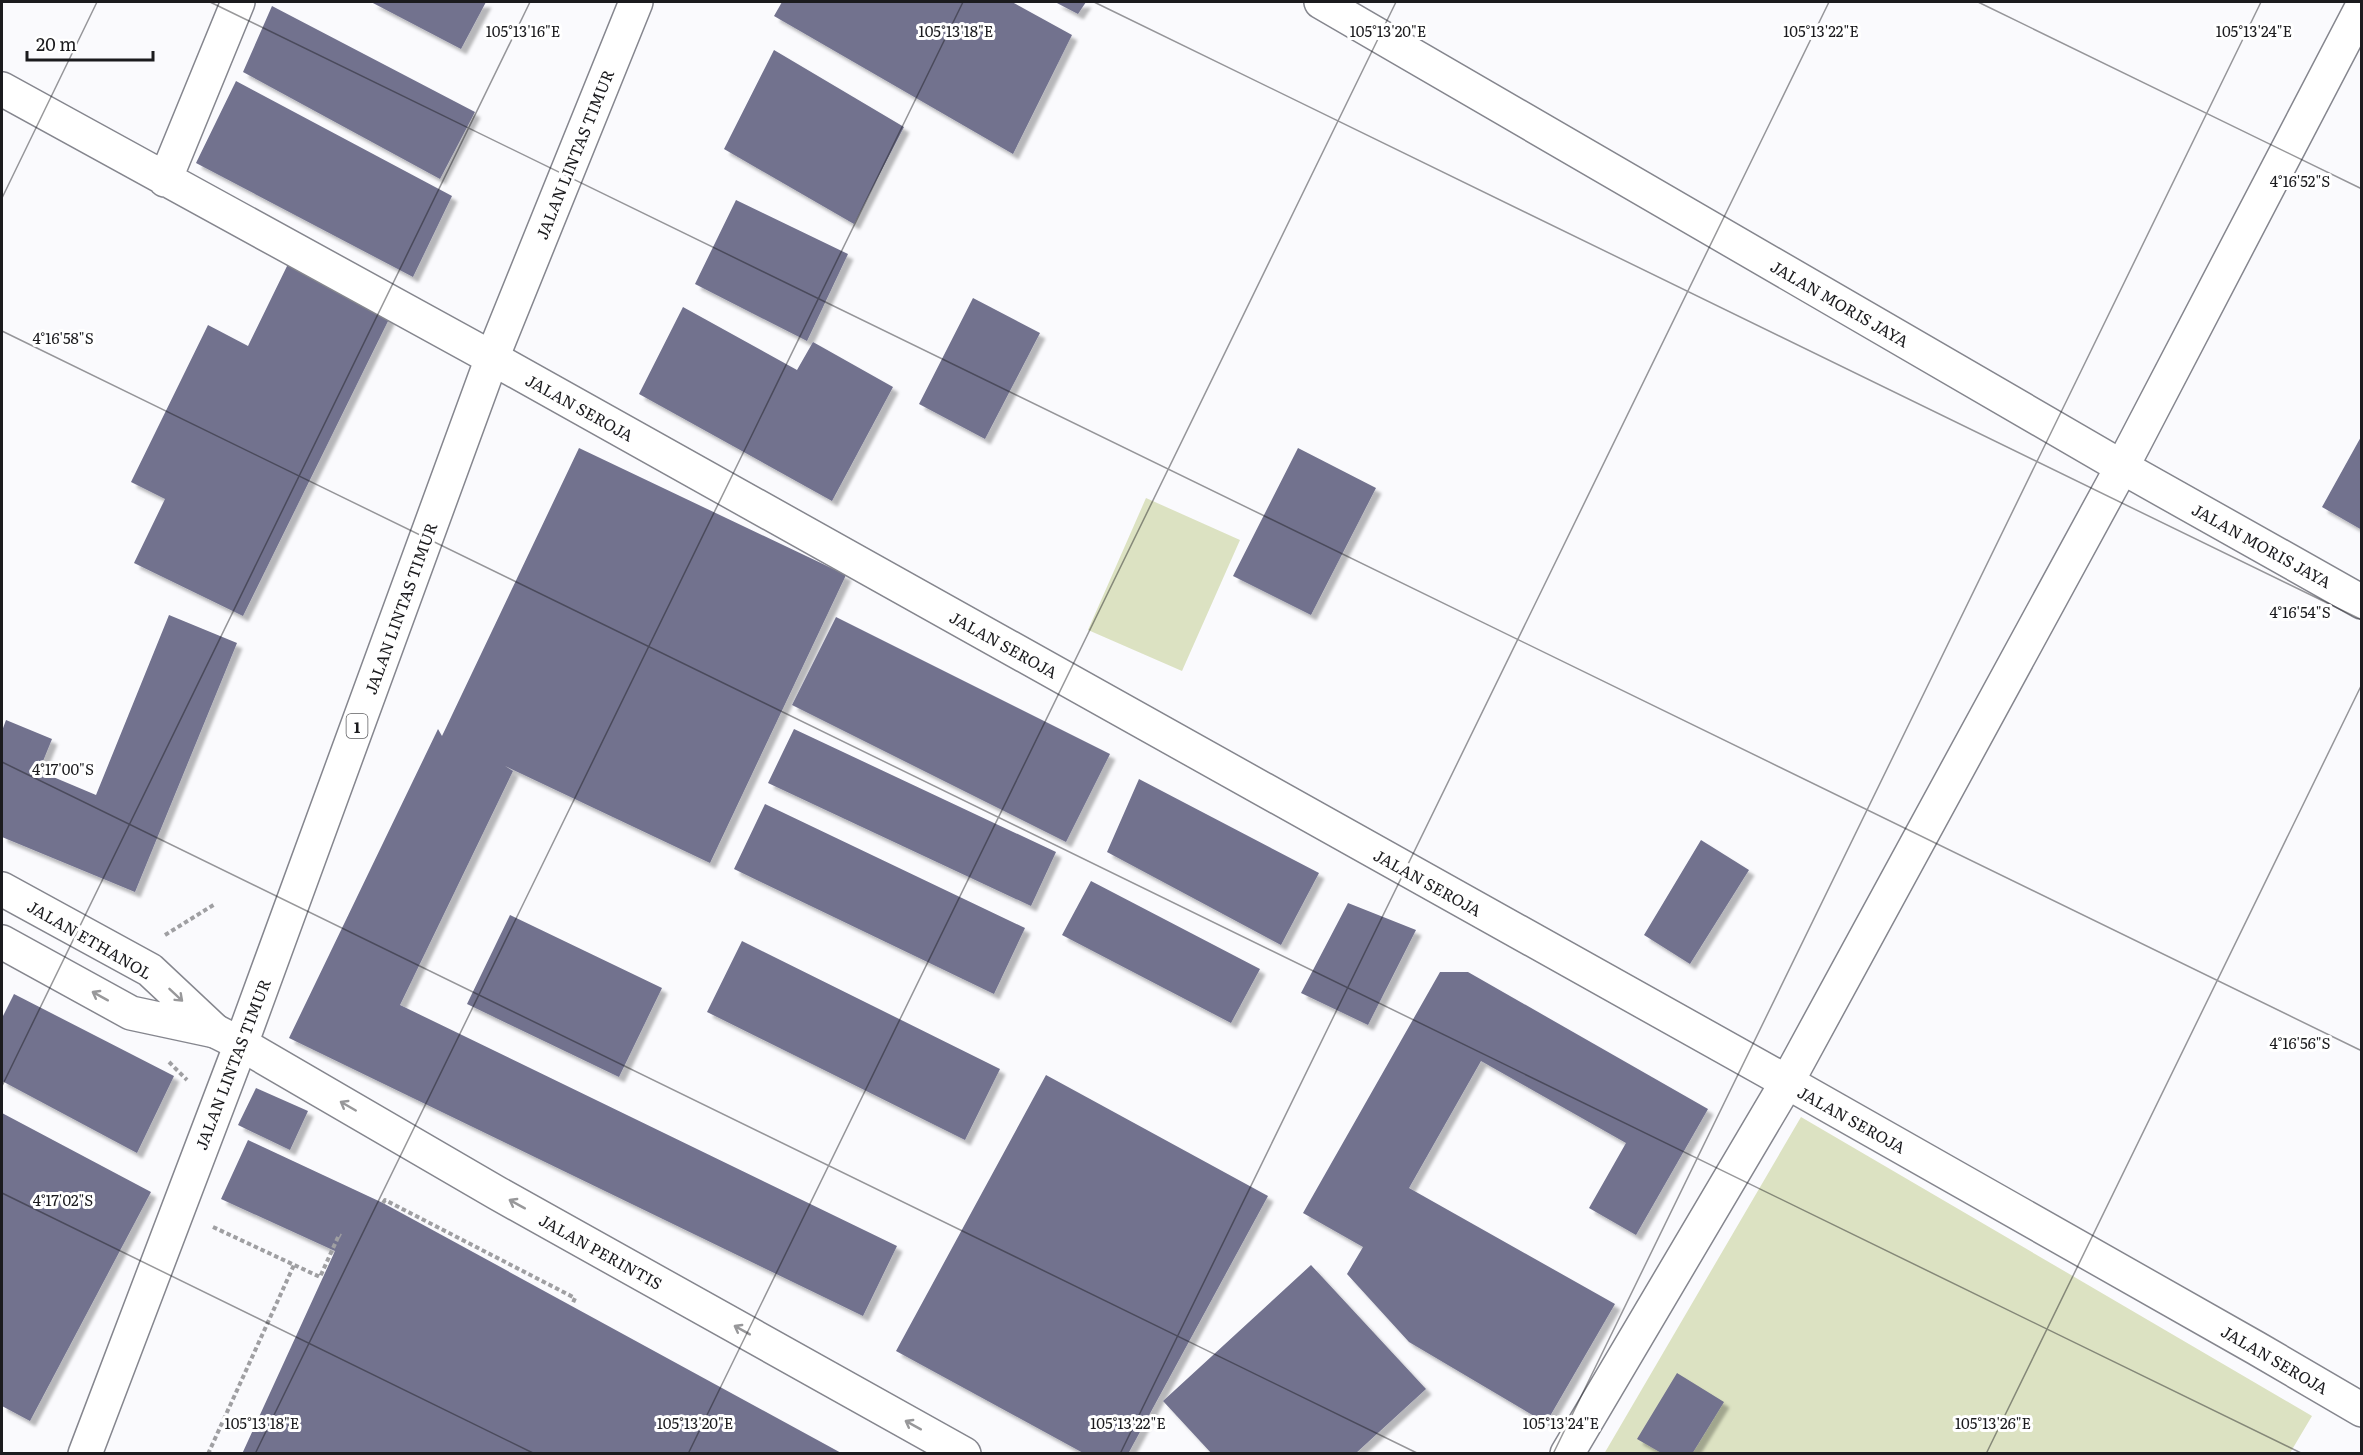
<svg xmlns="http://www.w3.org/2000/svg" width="2363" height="1455" font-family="Literata,serif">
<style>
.green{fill:#dce2c2}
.building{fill:#72728e;filter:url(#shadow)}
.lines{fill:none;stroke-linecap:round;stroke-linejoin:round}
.minor-casing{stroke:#85868e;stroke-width:36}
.major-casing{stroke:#85868e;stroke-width:36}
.highway-casing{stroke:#85868e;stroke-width:36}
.path{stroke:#9f9fa2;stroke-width:4;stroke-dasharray:4.5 3;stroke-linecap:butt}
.minor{stroke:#fff;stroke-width:33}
.major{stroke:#fff;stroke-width:33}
.highway{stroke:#fff;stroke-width:33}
.oneway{stroke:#98989a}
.ticks{fill:none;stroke:#1b1b1e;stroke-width:1.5;stroke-opacity:0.45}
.labels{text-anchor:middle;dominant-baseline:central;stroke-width:6;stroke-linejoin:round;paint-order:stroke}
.shield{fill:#fff;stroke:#5f5f62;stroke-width:1.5}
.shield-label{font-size:15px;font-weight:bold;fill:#1b1b1e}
.street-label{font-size:16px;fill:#1b1b1e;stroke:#fff}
.ticks-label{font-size:15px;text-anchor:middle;fill:#1b1b1e;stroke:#fff;stroke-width:6;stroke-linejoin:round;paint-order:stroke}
</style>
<defs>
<filter id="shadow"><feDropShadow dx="5.5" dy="5.5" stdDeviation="1.5" flood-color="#0004"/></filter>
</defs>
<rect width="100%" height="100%" fill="#fafafd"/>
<!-- green -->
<path class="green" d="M 1146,498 L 1240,540 L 1182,671 L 1088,630 Z
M 1801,1117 L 2312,1416 L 2290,1453 L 1604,1454 Z"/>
<!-- building -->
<path class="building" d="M 371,2 L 486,2 L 461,49 Z
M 782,2 L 1012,2 L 1072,35 L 1013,154 L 774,16 Z
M 1055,2 L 1086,2 L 1078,14 Z
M 272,6 L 475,112 L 440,179 L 243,72 Z
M 774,50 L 904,127 L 854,224 L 724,149 Z
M 236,81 L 452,196 L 413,277 L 196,163 Z
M 736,200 L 848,254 L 807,341 L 695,284 Z
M 289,262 L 392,313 L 243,616 L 134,563 L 165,499 L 131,482 L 208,325 L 248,346 Z
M 973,298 L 1040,333 L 985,439 L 919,404 Z
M 683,307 L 797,370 L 813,342 L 893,387 L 832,501 L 639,394 Z
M 2362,435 L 2362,530 L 2322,507 Z
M 579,448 L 846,575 L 710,863 L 505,766 L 513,771 L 400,1005 L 897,1246 L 863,1316 L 289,1038 L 438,729 L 442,736 Z
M 1298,448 L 1376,488 L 1311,615 L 1233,576 Z
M 169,615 L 237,643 L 135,892 L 2,837 L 2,731 L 6,720 L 52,739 L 39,771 L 96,795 Z
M 836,617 L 1110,754 L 1066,842 L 792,705 Z
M 794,729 L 1056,852 L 1031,906 L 768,783 Z
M 1139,779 L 1319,873 L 1281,945 L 1107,852 Z
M 765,804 L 1025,928 L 994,994 L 734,869 Z
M 1701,840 L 1749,870 L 1690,964 L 1644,935 Z
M 1091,881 L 1260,969 L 1231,1023 L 1062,935 Z
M 1348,903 L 1416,930 L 1368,1025 L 1301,993 Z
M 510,915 L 662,988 L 619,1077 L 467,1004 Z
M 742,941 L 1000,1069 L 965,1140 L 707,1012 Z
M 1440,972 L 1468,972 L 1708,1109 L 1636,1235 L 1589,1208 L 1626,1143 L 1481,1061 L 1409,1188 L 1615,1304 L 1546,1423 L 1409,1342 L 1347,1274 L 1363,1247 L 1303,1213 Z
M 14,994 L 174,1076 L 137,1153 L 2,1081 L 2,1018 Z
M 1046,1075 L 1268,1196 L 1128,1454 L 1085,1454 L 896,1351 Z
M 256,1088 L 308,1111 L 290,1150 L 238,1125 Z
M 2,1113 L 151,1192 L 30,1421 L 2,1406 Z
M 248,1140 L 383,1203 L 843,1454 L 242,1454 L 335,1251 L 221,1199 Z
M 1311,1265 L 1426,1389 L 1355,1454 L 1212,1454 L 1163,1401 Z
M 1677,1373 L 1724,1402 L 1692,1454 L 1663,1454 L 1637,1439 Z"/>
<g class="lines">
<defs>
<path id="minor" d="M 2,89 L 492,358 L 1787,1082 L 2256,1348 L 2362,1410
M 165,180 L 238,2
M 215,1031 L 241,1044 L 497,1193 L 964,1454
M 1567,1454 L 1787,1082 L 2122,467 L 2362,7"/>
<path id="major" d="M 1321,2 L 2122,467 L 2362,602
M 2,889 L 150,970 L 215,1031
M 2,942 L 131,1013 L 215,1031"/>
<path id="highway" d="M 85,1454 L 241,1044 L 492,358 L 636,2"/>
</defs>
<!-- minor casing -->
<use href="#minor" class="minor-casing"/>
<!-- major casing -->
<use href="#major" class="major-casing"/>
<!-- highway casing -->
<use href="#highway" class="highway-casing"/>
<!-- path -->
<path class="path" d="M 165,935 L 215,904
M 169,1062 L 187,1080
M 383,1203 L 385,1200 L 575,1298 L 572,1305
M 213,1227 L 320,1277 L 339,1235 L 341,1236
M 208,1454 L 294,1265"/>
<!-- minor -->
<use href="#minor" class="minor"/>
<!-- major -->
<use href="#major" class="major"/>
<!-- highway -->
<use href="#highway" class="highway"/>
</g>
<!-- one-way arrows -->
<defs><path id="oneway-shaft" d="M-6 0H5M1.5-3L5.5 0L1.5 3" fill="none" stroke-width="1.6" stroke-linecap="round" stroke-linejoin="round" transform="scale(1.5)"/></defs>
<g class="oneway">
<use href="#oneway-shaft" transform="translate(176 995) rotate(43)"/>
<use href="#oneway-shaft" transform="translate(100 996) rotate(-151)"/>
<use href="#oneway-shaft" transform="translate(348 1106) rotate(-150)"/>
<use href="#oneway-shaft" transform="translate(517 1204) rotate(-151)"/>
<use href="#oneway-shaft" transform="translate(742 1330) rotate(-151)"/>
<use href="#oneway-shaft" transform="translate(913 1425) rotate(-151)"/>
</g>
<!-- ticks -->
<path class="ticks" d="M 210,2 L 2362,1051M 1094,2 L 2362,620M 1978,2 L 2362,189M 2,198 L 97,2M 2,331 L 2303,1454M 2,762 L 1419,1454M 2,1086 L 530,2M 2,1193 L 535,1454M 255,1454 L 963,2M 688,1454 L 1396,2M 1120,1454 L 1829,2M 1553,1454 L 2261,2M 1986,1454 L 2362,684"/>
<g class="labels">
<!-- shield labels -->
<rect class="shield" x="346.5" y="714" width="21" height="24" rx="4.5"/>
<g class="shield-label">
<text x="357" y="726">1</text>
</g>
<!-- street labels -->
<g class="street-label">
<text transform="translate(574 154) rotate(-68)">JALAN LINTAS TIMUR</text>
<text transform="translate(1840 303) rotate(30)">JALAN MORIS JAYA</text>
<text transform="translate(580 407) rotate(29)">JALAN SEROJA</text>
<text transform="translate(2262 545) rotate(29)">JALAN MORIS JAYA</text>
<text transform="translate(400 608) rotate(-70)">JALAN LINTAS TIMUR</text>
<text transform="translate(1004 644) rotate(29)">JALAN SEROJA</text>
<text transform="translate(1428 882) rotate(29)">JALAN SEROJA</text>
<text transform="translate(90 939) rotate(30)">JALAN ETHANOL</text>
<text transform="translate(232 1064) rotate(-69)">JALAN LINTAS TIMUR</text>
<text transform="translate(1852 1119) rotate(29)">JALAN SEROJA</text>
<text transform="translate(601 1251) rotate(29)">JALAN PERINTIS</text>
<text transform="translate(2275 1359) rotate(30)">JALAN SEROJA</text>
</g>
</g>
<g class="ticks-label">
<text x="523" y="37">105°13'16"E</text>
<text x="956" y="37">105°13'18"E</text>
<text x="1388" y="37">105°13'20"E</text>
<text x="1821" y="37">105°13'22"E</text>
<text x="2254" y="37">105°13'24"E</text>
<text x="2300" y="187">4°16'52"S</text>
<text x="63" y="344">4°16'58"S</text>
<text x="2300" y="618">4°16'54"S</text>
<text x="63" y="775">4°17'00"S</text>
<text x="2300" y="1049">4°16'56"S</text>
<text x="63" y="1206">4°17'02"S</text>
<text x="262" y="1429">105°13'18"E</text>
<text x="695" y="1429">105°13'20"E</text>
<text x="1128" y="1429">105°13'22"E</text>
<text x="1561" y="1429">105°13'24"E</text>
<text x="1993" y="1429">105°13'26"E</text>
</g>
<!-- border -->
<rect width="2363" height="1455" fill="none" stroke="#1b1b1e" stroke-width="6"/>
<!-- scale -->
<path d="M27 51v9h126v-9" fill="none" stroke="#1b1b1e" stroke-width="3"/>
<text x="36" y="51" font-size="18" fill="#1b1b1e" stroke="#ffffff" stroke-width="4.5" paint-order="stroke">20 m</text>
</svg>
